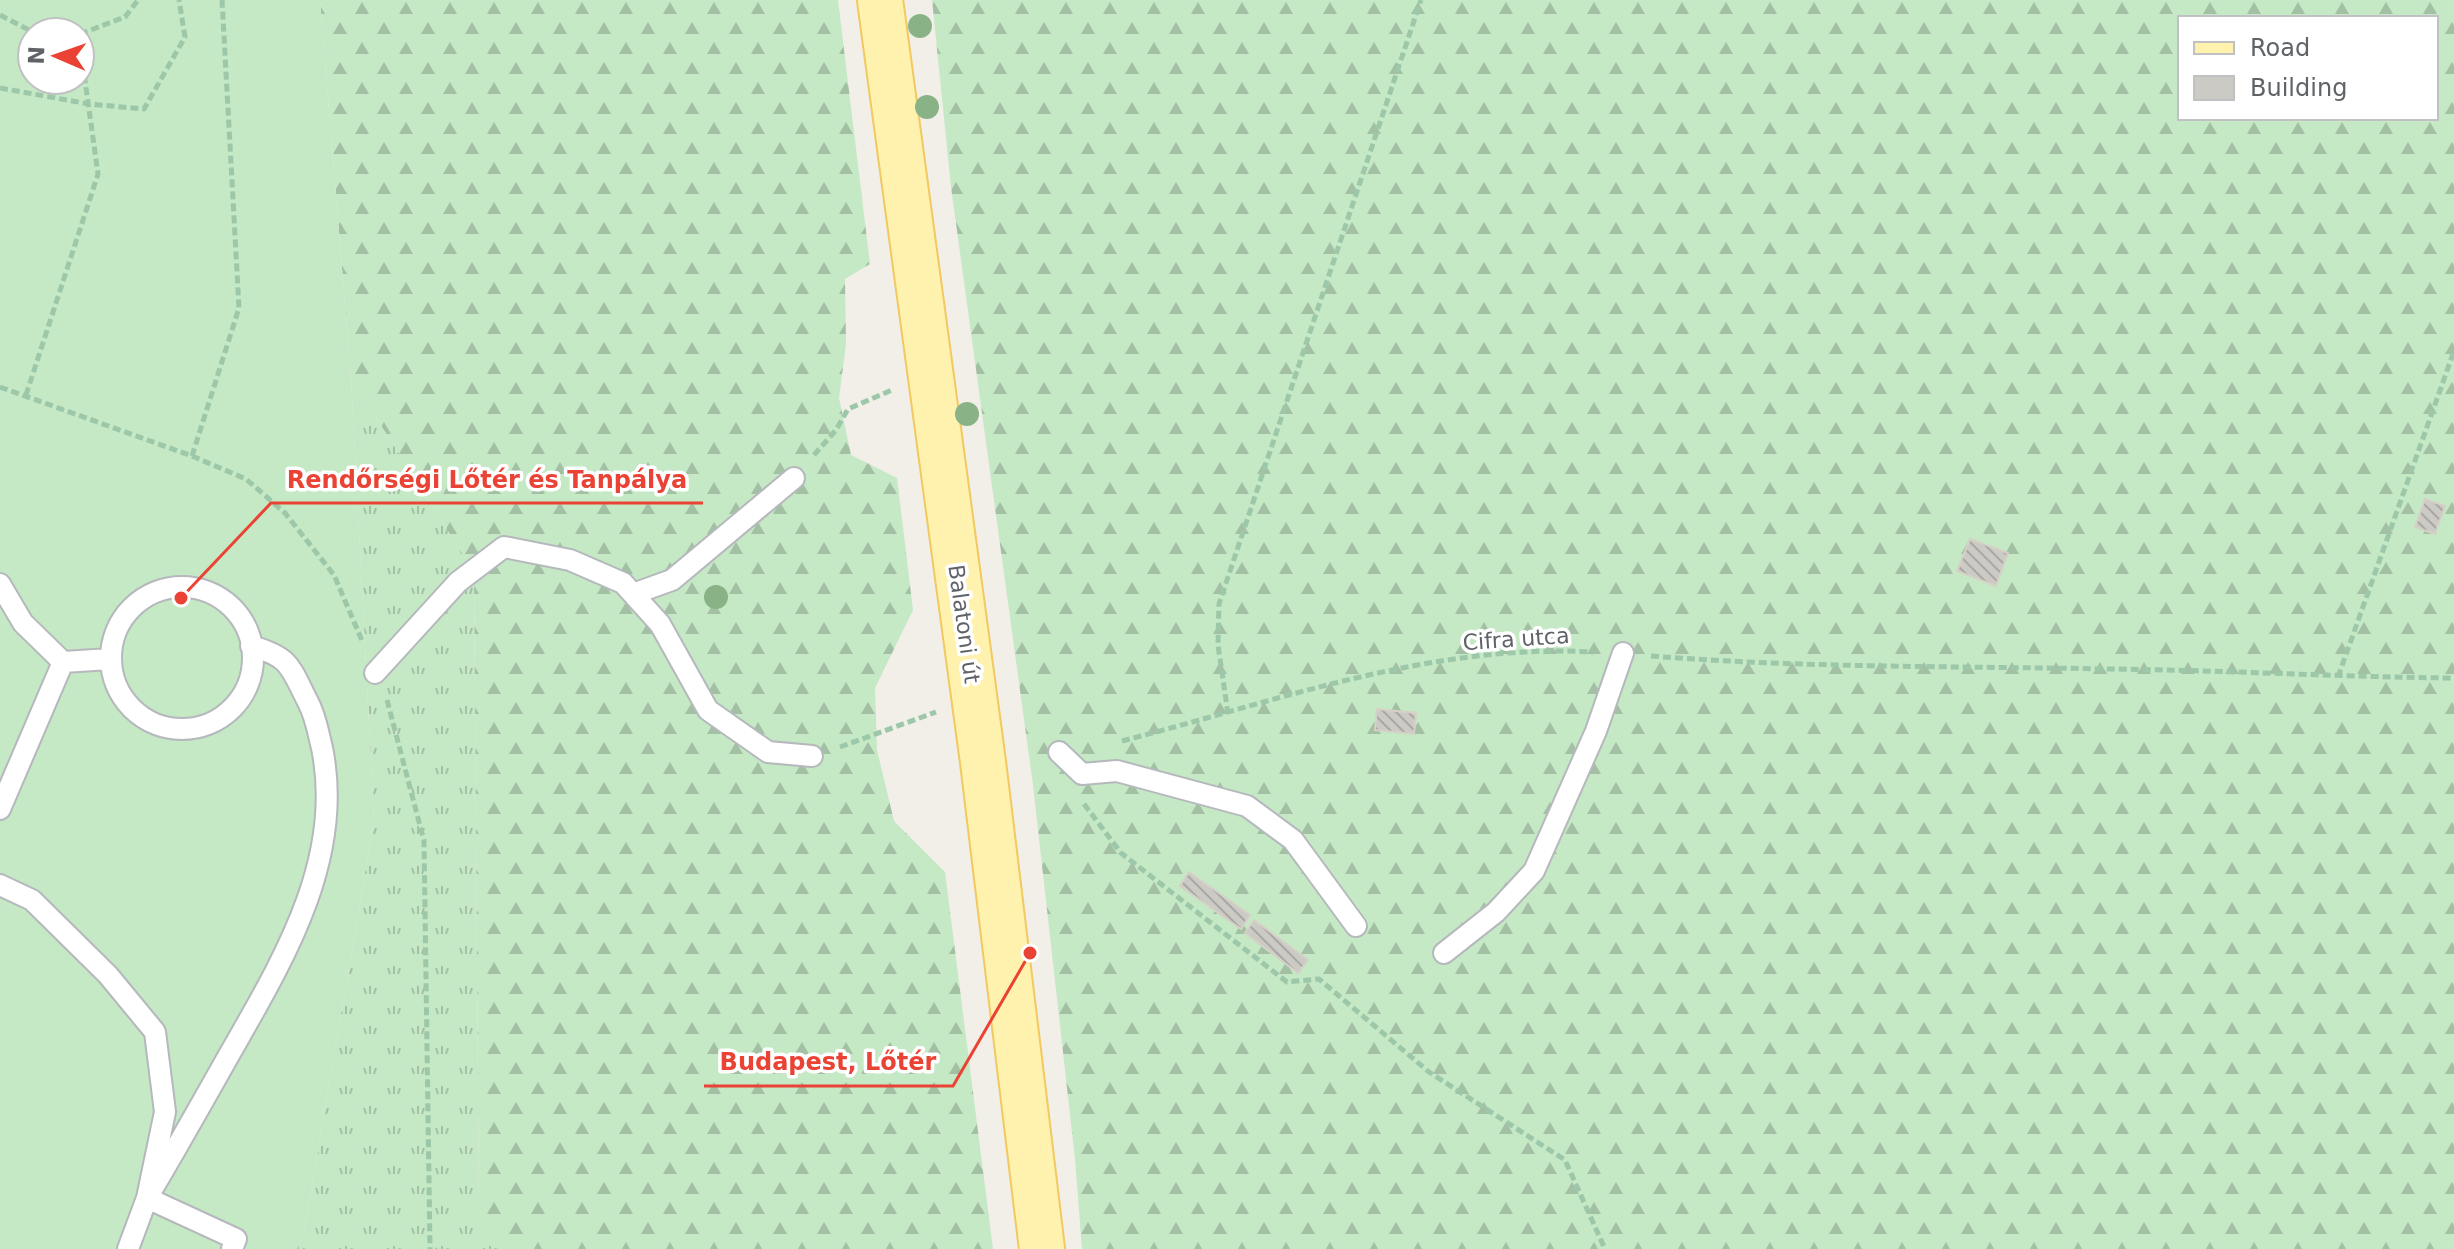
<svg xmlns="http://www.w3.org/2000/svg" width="2454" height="1249" font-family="'DejaVu Sans',sans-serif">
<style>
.grass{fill:url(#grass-tufts)}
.forest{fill:url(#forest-firs);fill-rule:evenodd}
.pitch{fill:#c5e8c5;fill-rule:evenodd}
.building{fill:url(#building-back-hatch);stroke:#d6d1c6;stroke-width:2}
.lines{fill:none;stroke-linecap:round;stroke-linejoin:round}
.lane-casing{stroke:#b5b8bc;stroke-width:24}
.primary-casing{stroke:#f2c960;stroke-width:48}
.path{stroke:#9cc7a9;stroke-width:5;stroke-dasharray:8 4;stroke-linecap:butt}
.lane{stroke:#fff;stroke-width:20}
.primary{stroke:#fff2af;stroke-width:44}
.tree{fill:#89b387}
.labels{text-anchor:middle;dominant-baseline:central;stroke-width:7;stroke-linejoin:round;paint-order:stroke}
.street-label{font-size:22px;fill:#5f6368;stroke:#fff}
.leader{fill:none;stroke:#ea4335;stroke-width:3}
.callout-dot{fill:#ea4335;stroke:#fff;stroke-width:3}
.callout-label{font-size:24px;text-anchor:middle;font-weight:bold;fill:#ea4335;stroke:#fff;stroke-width:7;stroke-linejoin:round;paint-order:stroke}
</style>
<defs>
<pattern id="grass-tufts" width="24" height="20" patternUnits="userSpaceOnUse" patternTransform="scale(2)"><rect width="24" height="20" fill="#c5e8c5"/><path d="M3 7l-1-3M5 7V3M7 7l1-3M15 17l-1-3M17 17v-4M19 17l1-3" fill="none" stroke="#a3c0a4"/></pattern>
<pattern id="forest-firs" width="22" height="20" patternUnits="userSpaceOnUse" patternTransform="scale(2)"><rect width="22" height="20" fill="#c5e8c5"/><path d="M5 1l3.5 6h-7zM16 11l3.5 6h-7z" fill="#a3c0a4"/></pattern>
<pattern id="building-back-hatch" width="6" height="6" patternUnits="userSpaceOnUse" patternTransform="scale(2)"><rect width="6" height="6" fill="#cccac5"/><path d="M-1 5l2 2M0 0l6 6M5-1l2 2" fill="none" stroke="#a9a8a4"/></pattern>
</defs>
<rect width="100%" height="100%" fill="#f1efe8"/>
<!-- grass -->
<path class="grass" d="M 351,378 L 474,572 L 479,1215 L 502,1249 L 297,1249 L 304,1233 L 374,819 Z"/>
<!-- forest -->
<path class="forest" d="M 320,0 L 838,0 L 870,264 L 845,279 L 846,344 L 839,398 L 851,455 L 897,478 L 913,610 L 875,688 L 877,750 L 894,821 L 945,872 L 993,1249 L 502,1249 L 479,1215 L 474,572 L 351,378 Z
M 932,0 L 2454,0 L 2454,1249 L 1082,1249 L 1075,1159 L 1033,785 L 951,187 ZM 2180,18 L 2436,18 L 2436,118 L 2180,118 Z"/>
<!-- pitch -->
<path class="pitch" d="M 0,0 L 320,0 L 351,378 L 374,819 L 304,1233 L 297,1249 L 0,1249 ZM 32,32 L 80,32 L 80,80 L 32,80 Z"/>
<!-- building -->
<path class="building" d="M 2425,499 L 2445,506 L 2435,534 L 2415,527 Z
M 1970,539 L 2008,553 L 1996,586 L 1957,571 Z
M 1377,709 L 1416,713 L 1414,734 L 1375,730 Z
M 1189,872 L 1250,915 L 1241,929 L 1180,886 Z
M 1254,920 L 1308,960 L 1298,973 L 1245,933 Z"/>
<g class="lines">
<defs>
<path id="lane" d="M 0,584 L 23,623 L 63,662 L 0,809
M111 658a71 71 0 1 1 142 0a71 71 0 1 1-142 0Z
M 633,594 L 672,580 L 794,478
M 63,662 L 110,659
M 375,673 L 458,582 L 504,547 L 570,560 L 623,583 L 660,624 L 708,710 L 768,752 L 812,756
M 1059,752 L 1082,774 L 1117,771 L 1247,806 L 1293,840 L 1356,926
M 0,885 L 32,900 L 108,975 L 155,1032 L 165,1112 L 147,1198 L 128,1249
M 1444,953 L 1496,912 L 1534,871 L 1596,731 L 1623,653
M 232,1249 L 236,1239 L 147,1198 C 175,1151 202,1103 229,1055 C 282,962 345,860 322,748 C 318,732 316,717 308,702 C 290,667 291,657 251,646"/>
<path id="primary" d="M 880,0 L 983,762 L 1042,1249"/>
</defs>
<!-- lane casing -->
<use href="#lane" class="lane-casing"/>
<!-- primary casing -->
<use href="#primary" class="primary-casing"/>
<!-- path -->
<path class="path" d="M 0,15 L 33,32
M 80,34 L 125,17 L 138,0
M 0,88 L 89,104 L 144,109 L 185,37 L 179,0
M 0,387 L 192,456 L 246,479 L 285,513 L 334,575 L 363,643
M 26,395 L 98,174 L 82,59 L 80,58
M 814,455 L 836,430 L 848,409 L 892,390
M 192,456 L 239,308 L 222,0
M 1651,656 C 1803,668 1955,666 2107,669 C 2223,670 2338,677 2454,678
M 2338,677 L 2454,351
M 387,700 L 424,841 L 430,1249
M 1228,714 L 1218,645 L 1219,604 L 1421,0
M 1122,741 C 1278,701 1431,643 1593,652
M 840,747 L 936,712
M 1084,804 L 1121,853 L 1287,982 L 1319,979 L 1429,1072 L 1565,1160 L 1605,1249"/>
<!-- lane -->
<use href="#lane" class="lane"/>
<!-- primary -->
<use href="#primary" class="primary"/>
</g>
<!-- trees -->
<g class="tree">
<circle cx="920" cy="26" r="12"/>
<circle cx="927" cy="107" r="12"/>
<circle cx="967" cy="414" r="12"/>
<circle cx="716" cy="597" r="12"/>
</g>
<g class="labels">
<!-- street labels -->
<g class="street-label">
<text transform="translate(964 624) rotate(82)">Balatoni út</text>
<text transform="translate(1516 639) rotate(-4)">Cifra utca</text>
</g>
</g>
<!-- callouts -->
<path class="leader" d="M181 598L271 503H703M1030 953L953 1086H704"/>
<g class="callout-dot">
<circle cx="181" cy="598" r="8"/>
<circle cx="1030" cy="953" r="8"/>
</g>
<g class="callout-label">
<text x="487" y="488">Rendőrségi Lőtér és Tanpálya</text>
<text x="828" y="1070">Budapest, Lőtér</text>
</g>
<!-- legend -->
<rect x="2178" y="16" width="260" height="104" fill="#ffffff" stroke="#bfc1c3" stroke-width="2"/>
<rect x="2194" y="42" width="40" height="12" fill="#fff2af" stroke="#bfc1c3" stroke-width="2"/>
<text x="2250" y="56" font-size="24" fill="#5f6368">Road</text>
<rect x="2194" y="76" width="40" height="24" fill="#cccac5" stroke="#bfc1c3" stroke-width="2"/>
<text x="2250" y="96" font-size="24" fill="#5f6368">Building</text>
<!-- north arrow -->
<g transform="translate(56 56) rotate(272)"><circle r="38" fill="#ffffff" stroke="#bfc1c3" stroke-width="2"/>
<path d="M0-6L14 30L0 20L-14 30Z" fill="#ea4335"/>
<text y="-12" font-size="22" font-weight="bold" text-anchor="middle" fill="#5f6368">N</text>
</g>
</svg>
